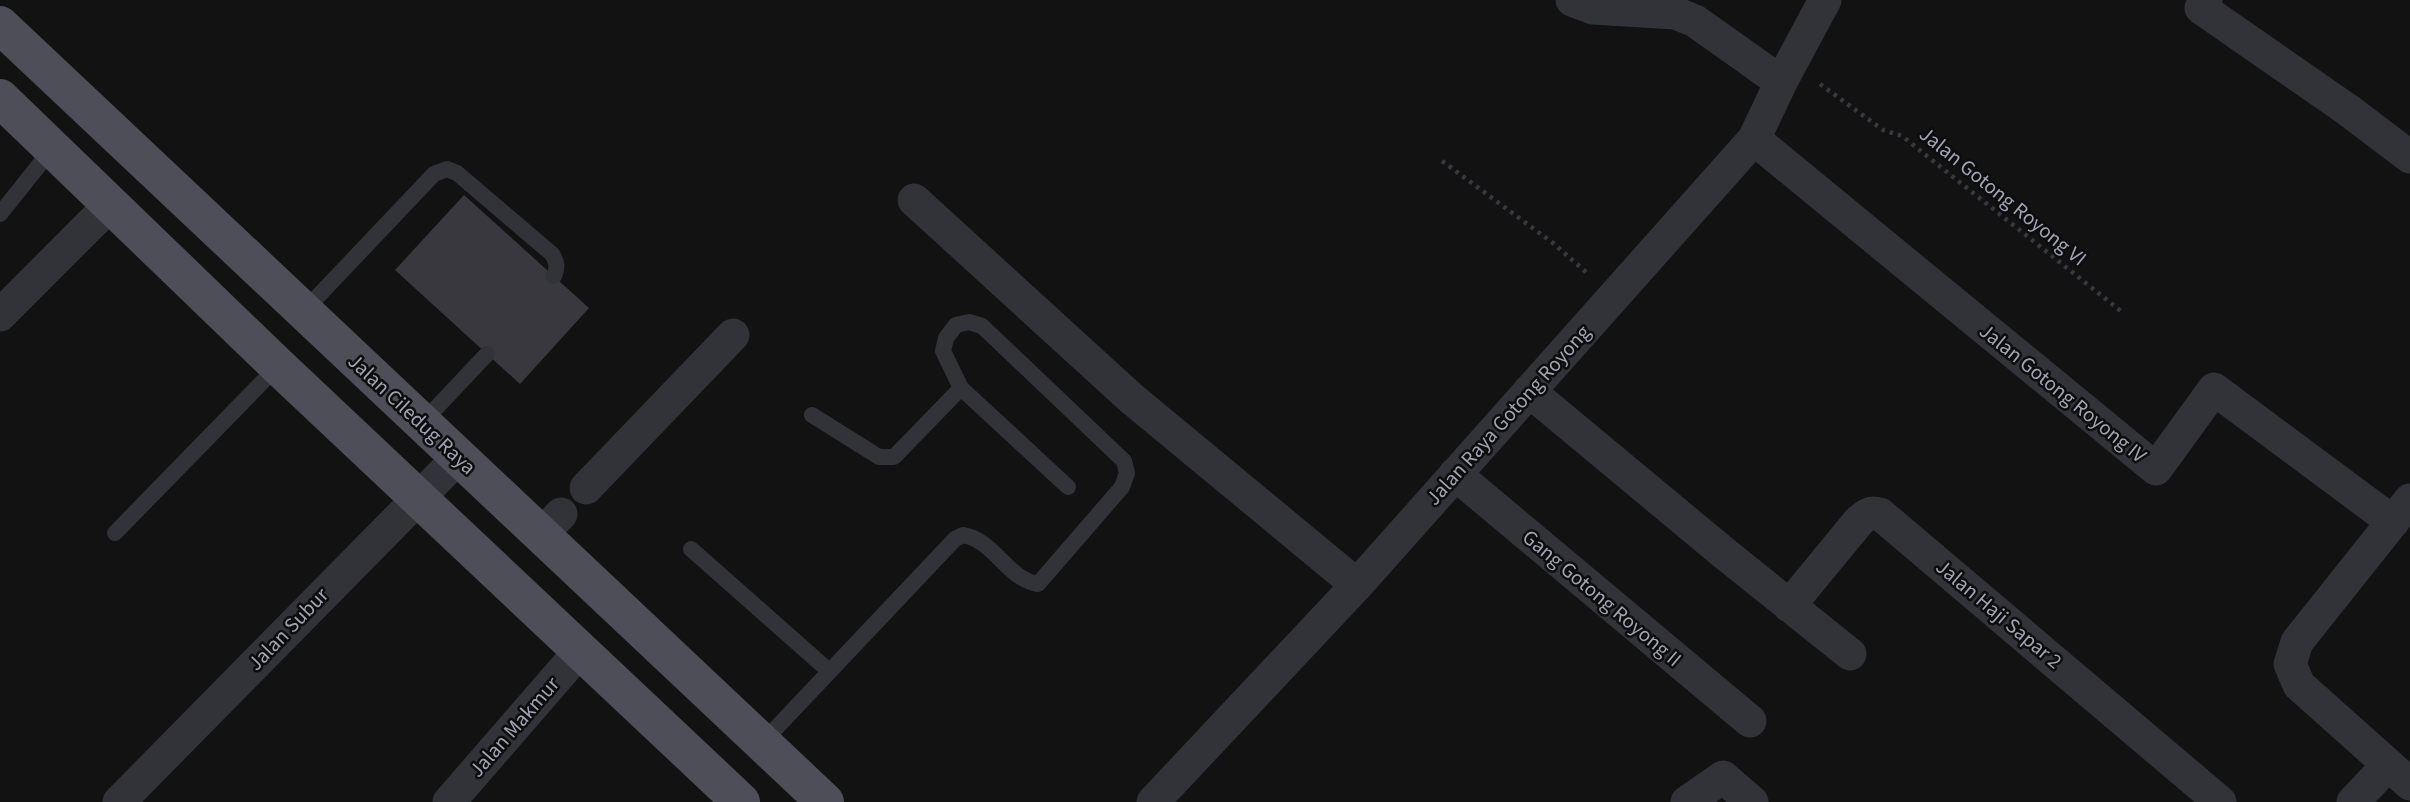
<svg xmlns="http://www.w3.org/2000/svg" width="2410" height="802" font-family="'Source Sans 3',sans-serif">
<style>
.building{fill:#39383e}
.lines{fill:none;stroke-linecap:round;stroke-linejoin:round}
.path{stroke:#383940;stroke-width:4.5;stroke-dasharray:3.5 5;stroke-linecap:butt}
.lane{stroke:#323239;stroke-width:16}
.street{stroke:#323239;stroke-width:33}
.primary{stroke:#4e4e58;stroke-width:38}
.labels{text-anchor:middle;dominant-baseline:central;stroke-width:5;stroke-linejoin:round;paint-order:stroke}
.street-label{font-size:21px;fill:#a2a4b5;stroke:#0d0d0e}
</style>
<rect width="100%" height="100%" fill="#121213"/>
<!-- building -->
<path class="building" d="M 464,195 L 589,308 L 520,384 L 395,270 Z"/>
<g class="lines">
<!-- path -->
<path class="path" d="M 1820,84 L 1883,130 L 1902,136 L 2122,312
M 1442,161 L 1553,243 L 1587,273"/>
<!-- lane -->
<path class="lane" d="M 0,214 L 52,149
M 303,312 L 434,174 L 447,169 L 457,173 L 552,254 C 557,262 558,267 554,276
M 812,415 L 879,457 L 894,457 L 961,388
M 422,423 L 487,354
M 115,533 L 278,366
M 691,549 L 829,671
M 762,743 L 955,539 L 963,535 C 994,540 1007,579 1038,584 L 1122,487 L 1127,473 L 1124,461 L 982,326 L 969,322 L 956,325 L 946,338 L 943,351 L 961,388 L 1068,487"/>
<!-- street -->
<path class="street" d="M 1572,0 L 1593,8 L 1675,13 L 1695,21 L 1781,82
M 2206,0 L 2201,8 L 2348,110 L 2410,157
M 1754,139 L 2156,469 L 2214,389 L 2393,522
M 914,200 L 1131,398 L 1357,585
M 0,315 L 110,205
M 1529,391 L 1724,553 L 1850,654
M 1455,474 L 1750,721
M 586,488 L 733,335
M 2410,500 L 2297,642 L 2290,664 L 2299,685 L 2410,784
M 541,535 L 561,514
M 1789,606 L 1859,521 C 1866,515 1870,511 1880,514 L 2220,802
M 119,802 L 458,458
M 449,802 L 580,651
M 1153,802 L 1357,585 L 1754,139 L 1781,82 L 1825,0
M 1687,802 L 1723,777 L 1752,802
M 2353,802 L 2388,765"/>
<!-- primary -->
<path class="primary" d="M 0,25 L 825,802
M 0,98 L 278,366 L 741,802"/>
</g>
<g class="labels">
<!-- street labels -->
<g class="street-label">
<text transform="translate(2003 196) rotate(39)">Jalan Gotong Royong VI</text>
<text transform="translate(2063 393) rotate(39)">Jalan Gotong Royong IV</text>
<text transform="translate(412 414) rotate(43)">Jalan Ciledug Raya</text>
<text transform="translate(1508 415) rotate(-48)">Jalan Raya Gotong Royong</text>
<text transform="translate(1602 598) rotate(40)">Gang Gotong Royong II</text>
<text transform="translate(1999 614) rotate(40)">Jalan Haji Sapar 2</text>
<text transform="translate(288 629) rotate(-46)">Jalan Subur</text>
<text transform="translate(514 727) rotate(-49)">Jalan Makmur</text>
</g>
</g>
</svg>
